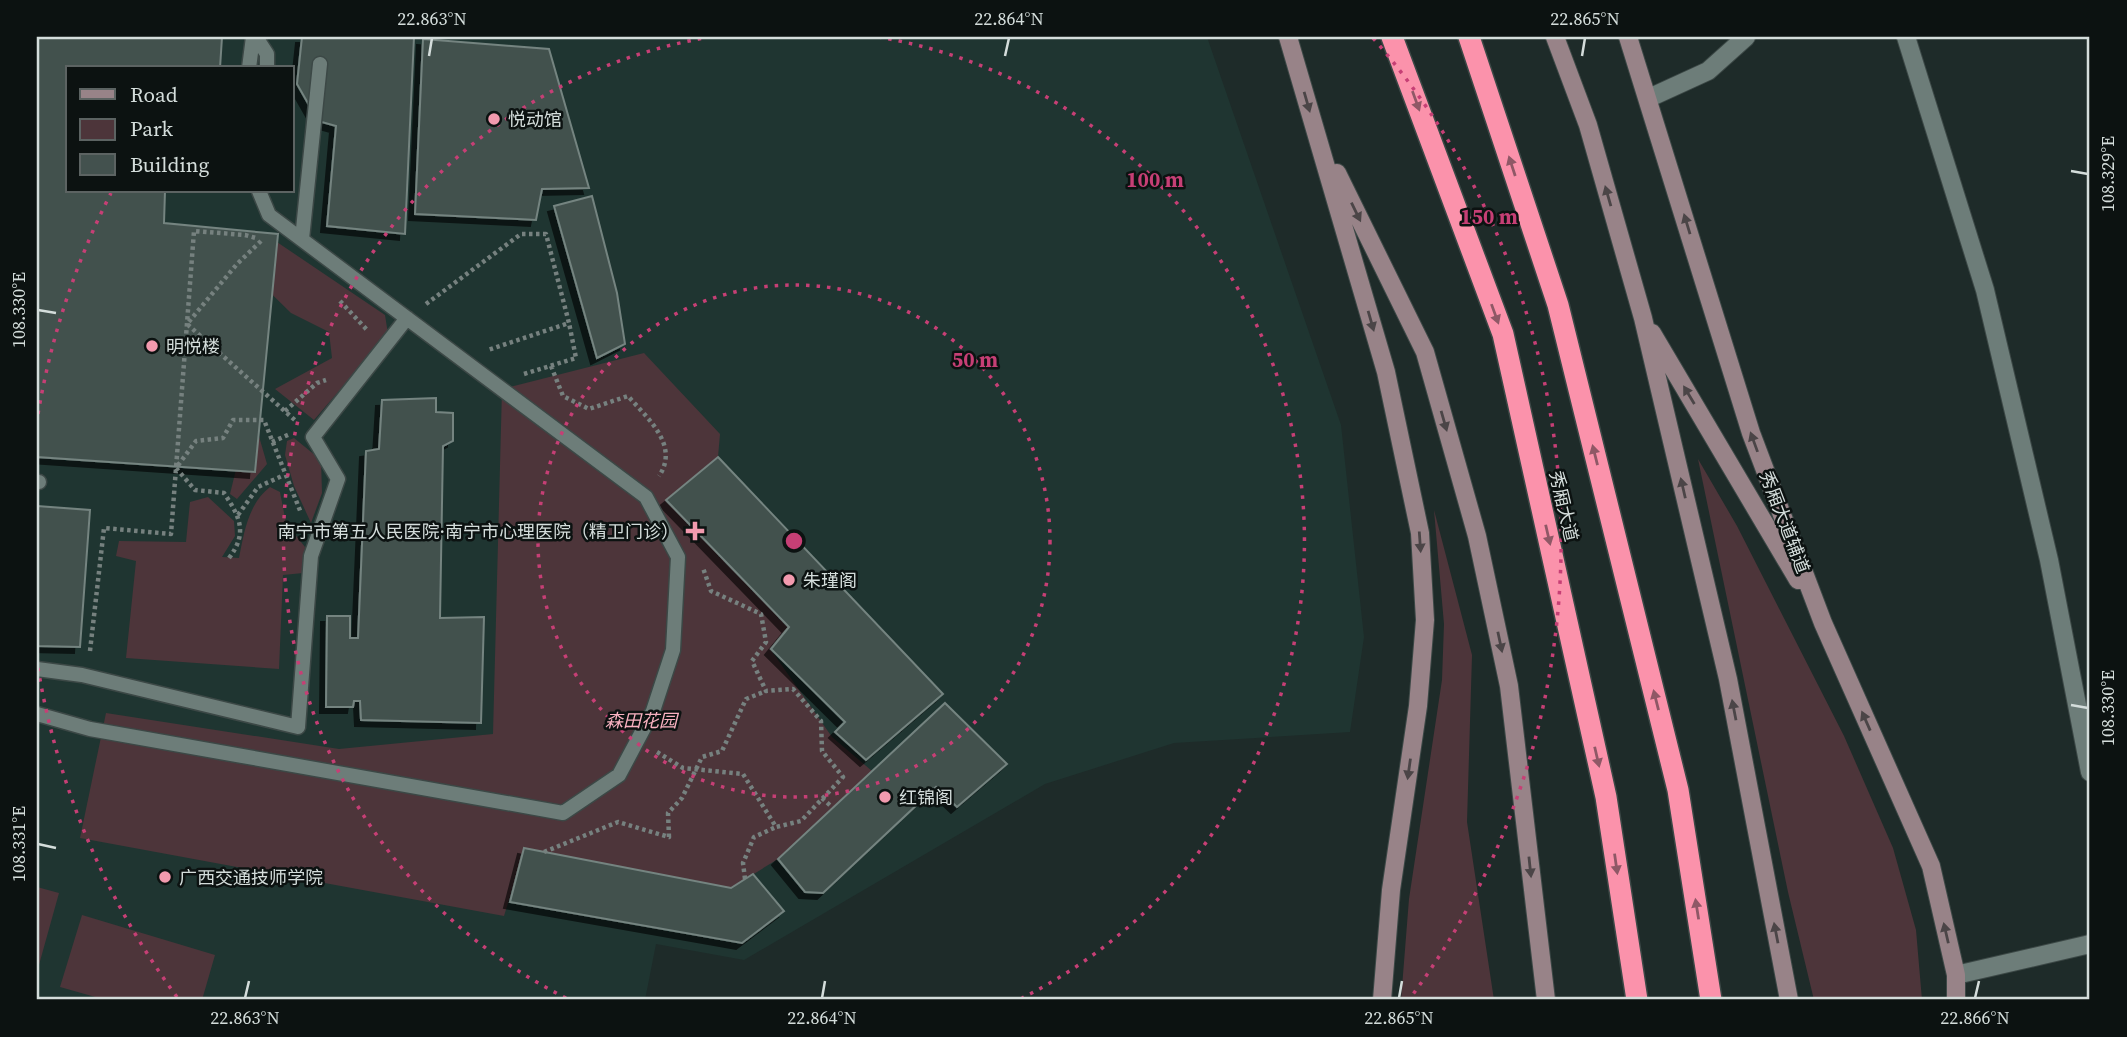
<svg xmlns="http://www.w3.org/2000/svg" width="2127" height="1037" font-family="'Source Serif 4','Noto Sans SC',serif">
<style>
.built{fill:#1f3531;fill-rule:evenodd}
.green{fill:#4d353a}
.building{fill:#43514e;stroke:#748480;stroke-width:2;filter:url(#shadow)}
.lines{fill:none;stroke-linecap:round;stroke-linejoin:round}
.lane-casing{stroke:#3c4846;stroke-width:17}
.street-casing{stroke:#3c4846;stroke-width:20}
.secondary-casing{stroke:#3c4846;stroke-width:20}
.highway-casing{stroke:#3c4846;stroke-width:24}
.path{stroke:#76817f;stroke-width:4.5;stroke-dasharray:3.5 3.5;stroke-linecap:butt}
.lane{stroke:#6d7d79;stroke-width:14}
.street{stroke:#6d7d79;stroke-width:18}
.secondary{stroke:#988388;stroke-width:18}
.highway{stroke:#fb92ab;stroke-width:21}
.oneway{fill:#8f5866}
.oneway2{fill:#4b4547}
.ticks{fill:none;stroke:#d4dddb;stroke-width:2.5}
.ring{fill:none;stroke:#c63f75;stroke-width:3.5;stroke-dasharray:3.5 7}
.poi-dot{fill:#f29aae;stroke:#0c1211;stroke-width:2.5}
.labels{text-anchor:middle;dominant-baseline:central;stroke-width:5;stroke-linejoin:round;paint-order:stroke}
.poi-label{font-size:18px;fill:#d4dddb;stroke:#0c1211;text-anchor:start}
.street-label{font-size:18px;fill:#d4dddb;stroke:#0c1211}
.park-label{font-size:18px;font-style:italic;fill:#f8b1c0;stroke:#0c1211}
.centre{fill:#c63f75;stroke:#0c1211;stroke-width:3.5}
.ring-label{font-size:21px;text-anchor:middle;font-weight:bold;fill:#c63f75;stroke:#0c1211;stroke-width:5;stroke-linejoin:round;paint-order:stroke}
.neatline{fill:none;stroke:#d4dddb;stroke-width:2.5}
.ticks-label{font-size:18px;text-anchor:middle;fill:#d4dddb}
</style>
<defs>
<filter id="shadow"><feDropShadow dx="-6" dy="6" stdDeviation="0" flood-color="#0009"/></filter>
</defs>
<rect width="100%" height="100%" fill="#1e2b29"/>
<!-- built -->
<path class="built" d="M 37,37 L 1207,37 L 1341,425 L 1364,637 L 1350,732 L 1174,743 L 1045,784 L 744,960 L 656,944 L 645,1000 L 37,1000 ZM 68,68 L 292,68 L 292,191 L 68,191 Z"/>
<!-- green -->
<path class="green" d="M 271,238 L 385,315 L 388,334 L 314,420 L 275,389 L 332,358 L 329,332 L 291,313 L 246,269 Z
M 644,353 L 720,434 L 718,457 L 667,501 L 789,627 L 771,650 L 832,737 L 872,771 L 778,859 L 731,888 L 525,848 L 504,916 L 80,838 L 106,713 L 339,749 L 493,734 L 502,389 Z
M 256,426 L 267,464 L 237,499 L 230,494 L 240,453 Z
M 294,438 L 321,460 L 322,493 L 311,523 L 294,486 L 285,455 L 287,441 Z
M 1698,459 L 1737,526 L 1844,736 L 1893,848 L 1916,930 L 1922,1000 L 1814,1000 L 1788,892 Z
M 270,487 L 280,492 L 286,523 L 305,547 L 303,573 L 283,575 L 279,669 L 126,658 L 136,561 L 116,556 L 119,541 L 186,542 L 190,502 L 208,497 L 234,521 L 235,536 L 222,557 L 239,558 C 244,533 248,504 270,487 Z
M 1434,510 L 1472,655 L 1467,822 L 1494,1000 L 1401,1000 L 1409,899 L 1442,680 L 1444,624 Z
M 37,887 L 59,893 L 37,972 Z
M 82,915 L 215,955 L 202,1000 L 106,1000 L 60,987 Z"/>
<!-- building -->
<path class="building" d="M 37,37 L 222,37 L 220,68 L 68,68 L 68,191 L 165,191 L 164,223 L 278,234 L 255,472 L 37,457 Z
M 302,37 L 414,37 L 405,234 L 327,226 L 336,126 L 318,121 L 297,84 Z
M 423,39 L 549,49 L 589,188 L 542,189 L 536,220 L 415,214 Z
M 592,196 L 617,293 L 625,344 L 597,358 L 554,206 Z
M 436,398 L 436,412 L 453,413 L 453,441 L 443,446 L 440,618 L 484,617 L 481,723 L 361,720 L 360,701 L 354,701 L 353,707 L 326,707 L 327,616 L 350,616 L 350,638 L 358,638 L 366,451 L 379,449 L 382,400 Z
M 718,457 L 943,694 L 866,760 L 835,732 L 845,722 L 771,649 L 789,627 L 666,500 Z
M 37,506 L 90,510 L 80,647 L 37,646 Z
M 945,703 L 1007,764 L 957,807 L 936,787 L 823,893 L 805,892 L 778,859 Z
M 524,848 L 731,888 L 753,874 L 784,911 L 742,943 L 510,902 Z"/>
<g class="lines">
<defs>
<path id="lane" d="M 256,37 L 267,54 L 267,68
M 249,68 L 253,37
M 302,239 L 320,64
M 37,482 L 39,482
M 37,669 L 82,675 L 298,727 L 311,556 L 338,479 L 313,437 L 407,318
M 37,714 L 90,729 L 563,813 L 619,775 L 653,711 L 673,650 L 678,557 L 646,497 L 269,215 L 259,191"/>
<path id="street" d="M 1906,37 L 1985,290 L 2049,560 L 2090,772
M 1649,98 L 1708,71 L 1746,37
M 1956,975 L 2090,944"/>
<path id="secondary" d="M 1288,37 L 1386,372 L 1420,533 L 1425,620 L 1418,706 L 1391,890 L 1382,1000
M 1555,37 L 1588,125 L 1643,318 L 1728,679 L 1789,1000
M 1628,37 L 1751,433 L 1823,623 L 1931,866 L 1956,975 L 1956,1000
M 1337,173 L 1425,352 L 1477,536 L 1509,686 L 1546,1000
M 1652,333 L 1798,580"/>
<path id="highway" d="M 1392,37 L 1503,334 L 1606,797 L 1637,1000
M 1469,37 L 1558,305 L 1678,790 L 1711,1000"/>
</defs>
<!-- lane casing -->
<use href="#lane" class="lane-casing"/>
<!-- street casing -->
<use href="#street" class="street-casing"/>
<!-- secondary casing -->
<use href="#secondary" class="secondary-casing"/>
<!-- highway casing -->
<use href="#highway" class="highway-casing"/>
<!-- path -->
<path class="path" d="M 261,241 L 237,264 L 187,324 L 297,422
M 340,301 L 368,331
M 426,304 L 521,234 L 546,234 L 569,323 L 488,350
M 551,366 L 563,396 L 589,409 L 628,396 C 647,418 680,445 659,476
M 524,374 L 576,358 L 569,323
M 285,411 L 317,383 L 326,380
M 272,442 L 290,434
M 238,515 L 258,487 L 284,475
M 229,558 C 248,533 240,517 224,493 L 195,490 L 176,468 L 196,441 L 223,438 L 233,420 L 264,420 L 301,513
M 90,651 L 104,528 L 171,534 L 194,231 L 245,235 L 256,238
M 657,752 L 683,768 L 743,774 L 776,827 L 801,821 L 843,777 L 822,751 L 821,721 L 793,689 L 766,691 L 752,661 L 766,642 L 761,614 L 711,591 L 703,568
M 822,798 L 833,808
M 544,852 L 618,822 L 669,837 L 668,813 L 682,798 L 702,757 L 722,751 L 746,699 L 766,691
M 745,879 L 743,863 L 754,837 L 776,827"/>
<!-- lane -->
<use href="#lane" class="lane"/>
<!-- street -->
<use href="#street" class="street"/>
<!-- secondary -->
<use href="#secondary" class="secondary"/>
<!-- highway -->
<use href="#highway" class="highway"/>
</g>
<!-- one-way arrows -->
<defs><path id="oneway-solid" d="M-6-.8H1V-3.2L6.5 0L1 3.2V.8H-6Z" transform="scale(1.75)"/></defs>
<g class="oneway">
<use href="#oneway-solid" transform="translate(1416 101) rotate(70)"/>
<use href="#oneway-solid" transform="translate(1512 166) rotate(-108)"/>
<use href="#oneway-solid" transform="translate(1495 314) rotate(70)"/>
<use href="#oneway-solid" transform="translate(1595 455) rotate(-104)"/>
<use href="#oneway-solid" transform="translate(1548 535) rotate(77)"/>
<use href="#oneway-solid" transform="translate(1656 700) rotate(-104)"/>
<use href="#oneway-solid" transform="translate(1597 757) rotate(77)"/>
<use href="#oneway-solid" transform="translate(1616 864) rotate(82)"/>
<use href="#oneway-solid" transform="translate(1697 909) rotate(-99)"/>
</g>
<g class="oneway2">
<use href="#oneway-solid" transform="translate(1307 102) rotate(74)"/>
<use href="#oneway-solid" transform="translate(1608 196) rotate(-106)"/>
<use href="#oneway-solid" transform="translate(1356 212) rotate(64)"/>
<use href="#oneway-solid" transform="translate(1687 224) rotate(-107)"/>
<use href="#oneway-solid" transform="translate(1371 321) rotate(74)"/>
<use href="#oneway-solid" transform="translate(1689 395) rotate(-121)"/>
<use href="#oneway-solid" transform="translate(1444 421) rotate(74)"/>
<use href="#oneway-solid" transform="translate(1754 442) rotate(-110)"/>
<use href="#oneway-solid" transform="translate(1683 488) rotate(-103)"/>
<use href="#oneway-solid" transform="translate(1420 542) rotate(86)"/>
<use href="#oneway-solid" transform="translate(1500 642) rotate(78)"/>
<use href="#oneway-solid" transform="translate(1734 710) rotate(-101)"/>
<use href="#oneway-solid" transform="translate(1866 721) rotate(-114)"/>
<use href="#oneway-solid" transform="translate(1409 769) rotate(98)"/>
<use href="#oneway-solid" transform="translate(1530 867) rotate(84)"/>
<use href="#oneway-solid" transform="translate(1776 933) rotate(-101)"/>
<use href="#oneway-solid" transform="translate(1946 933) rotate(-103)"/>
</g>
<!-- ticks -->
<path class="ticks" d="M 429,56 L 432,38M 1005,56 L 1009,38M 1582,56 L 1585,38M 2071,171 L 2088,174M 38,310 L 56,313M 2071,705 L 2088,708M 38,844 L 56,848M 245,998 L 249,981M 822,998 L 825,981M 1399,998 L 1402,981M 1975,998 L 1979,981"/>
<!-- distance rings -->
<g class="ring">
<circle cx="794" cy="541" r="256"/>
<path d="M566 998A511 511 0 0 1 710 37M878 37A511 511 0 0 1 1022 998"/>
<path d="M177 997A767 767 0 0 1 38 668M38 414A767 767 0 0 1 111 193M1373 38A767 767 0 0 1 1411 997"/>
</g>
<!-- markers -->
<g class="poi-dot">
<circle cx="494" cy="119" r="7"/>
<circle cx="152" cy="346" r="7"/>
<path d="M691.5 520.5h7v7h7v7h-7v7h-7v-7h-7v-7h7z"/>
<circle cx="789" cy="580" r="7"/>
<circle cx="885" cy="797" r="7"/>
<circle cx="165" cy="877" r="7"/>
</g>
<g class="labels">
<!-- poi labels -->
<g class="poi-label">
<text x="508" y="119">悦动馆</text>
<text x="166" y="346">明悦楼</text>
<text x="679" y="531" text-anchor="end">南宁市第五人民医院·南宁市心理医院（精卫门诊）</text>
<text x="803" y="580">朱瑾阁</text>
<text x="899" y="797">红锦阁</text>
<text x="179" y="877">广西交通技师学院</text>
</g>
<!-- street labels -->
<g class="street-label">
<text transform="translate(1564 506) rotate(77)">秀厢大道</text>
<text transform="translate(1785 522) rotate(69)">秀厢大道辅道</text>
</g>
<!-- park labels -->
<g class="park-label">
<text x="641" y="720">森田花园</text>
</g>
</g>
<circle cx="794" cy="541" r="10" class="centre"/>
<g class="ring-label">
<text x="1155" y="187">100 m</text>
<text x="1489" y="224">150 m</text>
<text x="975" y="367">50 m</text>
</g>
<!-- border -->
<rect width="2127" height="1037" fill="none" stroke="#0c1211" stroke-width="77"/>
<!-- legend -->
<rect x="66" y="66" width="228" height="126" fill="#0c1211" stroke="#5c6362" stroke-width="2"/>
<rect x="80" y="89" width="35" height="10" fill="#988388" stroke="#5c6362" stroke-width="2"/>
<text x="130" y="102" font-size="21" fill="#d4dddb">Road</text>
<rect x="80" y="119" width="35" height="21" fill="#4d353a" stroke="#5c6362" stroke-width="2"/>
<text x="130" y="136" font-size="21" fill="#d4dddb">Park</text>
<rect x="80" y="154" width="35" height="21" fill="#43514e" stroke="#5c6362" stroke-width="2"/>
<text x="130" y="172" font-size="21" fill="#d4dddb">Building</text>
<rect x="38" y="38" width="2050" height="960" class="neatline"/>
<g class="ticks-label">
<text x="432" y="25">22.863°N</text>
<text x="1009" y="25">22.864°N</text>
<text x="1585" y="25">22.865°N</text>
<text transform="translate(2108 174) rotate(-90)" y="6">108.329°E</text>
<text transform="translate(19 310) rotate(-90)" y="6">108.330°E</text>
<text transform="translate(2108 708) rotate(-90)" y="6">108.330°E</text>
<text transform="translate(19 844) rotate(-90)" y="6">108.331°E</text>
<text x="245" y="1024">22.863°N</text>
<text x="822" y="1024">22.864°N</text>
<text x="1399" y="1024">22.865°N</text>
<text x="1975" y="1024">22.866°N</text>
</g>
</svg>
